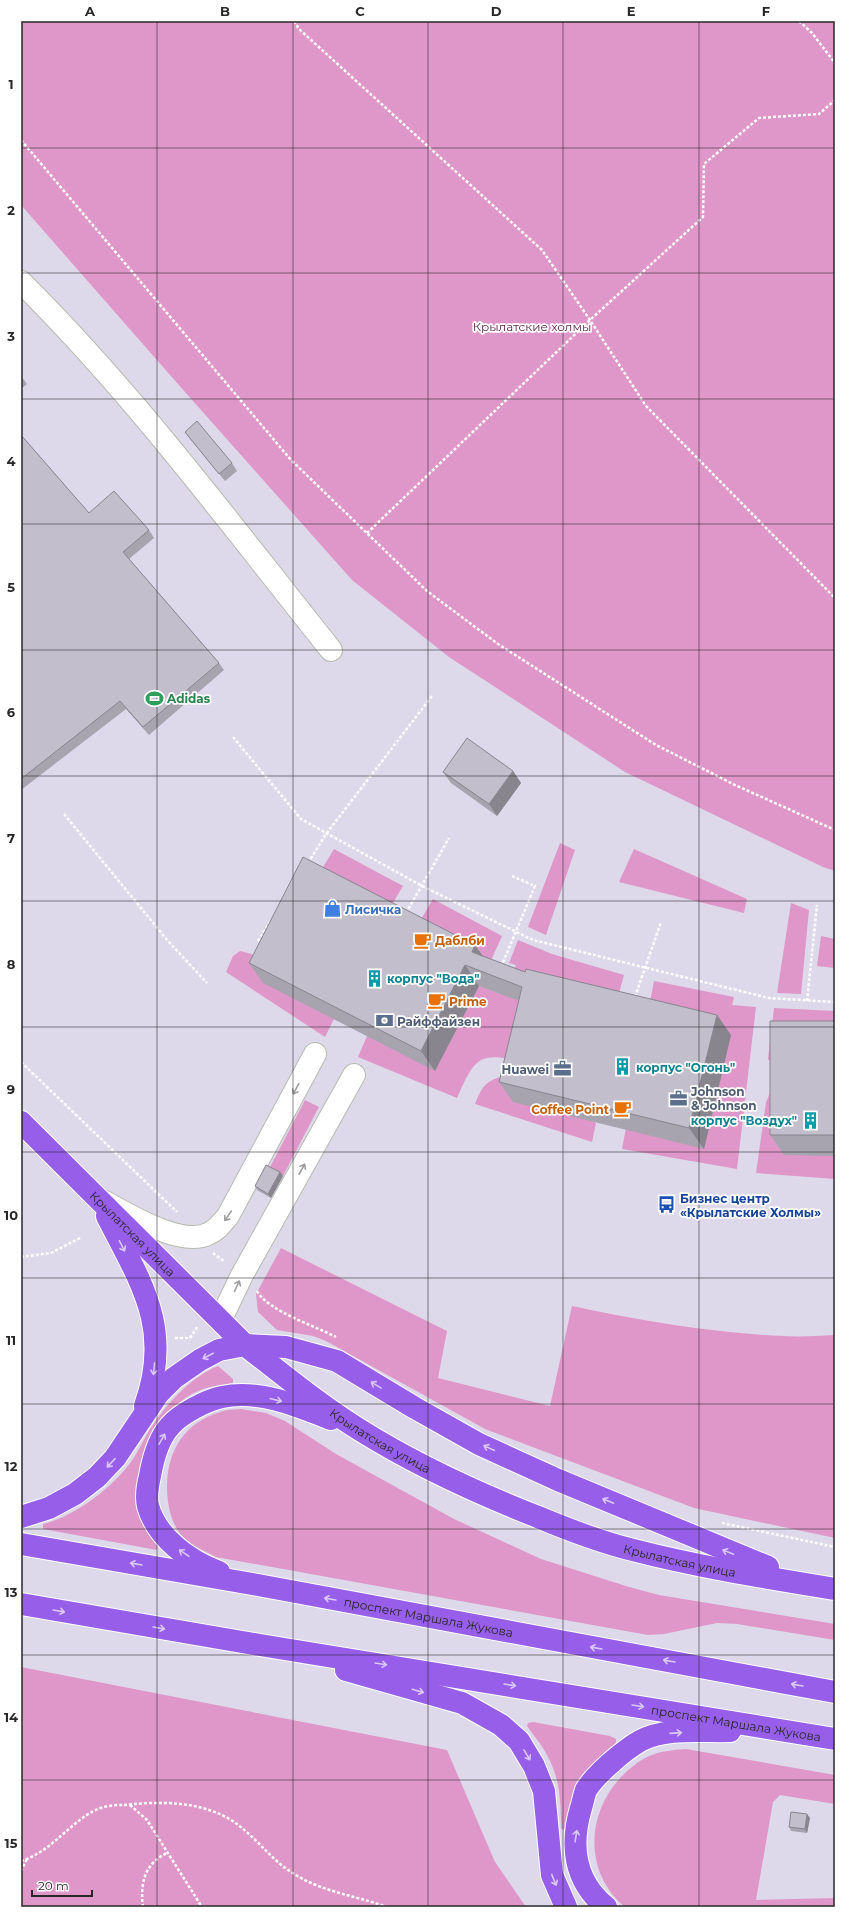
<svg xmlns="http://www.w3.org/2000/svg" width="856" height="1928" font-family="Montserrat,sans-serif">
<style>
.green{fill:#df97c9}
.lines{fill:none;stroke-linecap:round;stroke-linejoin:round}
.minor-casing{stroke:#b5bbad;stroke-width:24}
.major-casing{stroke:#fff;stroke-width:24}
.path{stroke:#fff;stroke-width:2.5;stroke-dasharray:3 2;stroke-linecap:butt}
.minor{stroke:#fff;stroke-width:22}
.major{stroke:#975eea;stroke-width:22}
.wall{fill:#a7a3af}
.shaded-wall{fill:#88858f}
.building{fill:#c2becc;stroke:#88858f}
.oneway{stroke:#9e9e9e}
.oneway2{stroke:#dbc7f8}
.grid{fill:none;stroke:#272727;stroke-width:1;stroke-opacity:0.55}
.labels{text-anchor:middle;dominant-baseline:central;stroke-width:3.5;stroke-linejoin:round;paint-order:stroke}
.park-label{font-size:12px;fill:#601c42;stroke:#fff}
.leisure-label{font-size:12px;font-weight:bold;fill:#27864d;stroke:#fff;text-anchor:start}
.shop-label{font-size:12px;font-weight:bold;fill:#366cbe;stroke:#fff;text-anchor:start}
.food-label{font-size:12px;font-weight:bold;fill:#c56008;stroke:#fff;text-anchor:start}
.culture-label{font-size:12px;font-weight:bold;fill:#0d838f;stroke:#fff;text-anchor:start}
.service-label{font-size:12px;font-weight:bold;fill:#4e5e75;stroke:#fff;text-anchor:start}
.transit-label{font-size:12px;font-weight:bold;fill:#164399;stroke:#fff;text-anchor:start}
.street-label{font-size:12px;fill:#272727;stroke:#fff}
.neatline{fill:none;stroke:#272727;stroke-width:1.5}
.grid-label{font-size:13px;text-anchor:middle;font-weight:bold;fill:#272727}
</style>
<rect width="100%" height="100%" fill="#ddd9ea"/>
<!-- green -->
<path class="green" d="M 21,21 L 835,21 L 835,871 L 823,867 L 625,772 L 449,657 L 352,580 L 177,383 L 21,205 Z
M 560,843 L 575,850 L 546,935 L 528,927 Z
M 334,849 L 403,886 L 387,913 L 317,877 Z
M 634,849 L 747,899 L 744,913 L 619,882 Z
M 433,899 L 502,936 L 489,965 L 416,928 Z
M 791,903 L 809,910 L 801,994 L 777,993 Z
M 821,936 L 835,939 L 835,968 L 817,966 Z
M 518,940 L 552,954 L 624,975 L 615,1007 L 512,975 L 516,965 L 509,963 Z
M 240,951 C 279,959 306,994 334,1019 L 325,1037 L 226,972 L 233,956 Z
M 654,981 L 734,997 L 732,1005 L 756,1007 L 737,1169 L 622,1149 Z
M 479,986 L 536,1007 L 523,1062 C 478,1051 475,1058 457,1098 L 358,1057 L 367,1036 Z
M 774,1008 L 835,1011 L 835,1042 L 774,1065 L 768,1059 Z
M 500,1077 L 518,1082 L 596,1123 L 592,1142 L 475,1104 C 481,1089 484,1082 500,1077 Z
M 771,1091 L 835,1156 L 835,1179 L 756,1173 L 766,1102 Z
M 305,1100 L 319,1107 L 283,1176 L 269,1169 Z
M 281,1248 L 447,1331 L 438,1378 L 550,1406 L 572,1306 C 642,1321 712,1333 783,1336 C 800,1337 818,1336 835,1335 L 835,1538 L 694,1508 L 485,1429 L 326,1341 L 313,1336 L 277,1330 L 258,1312 L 256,1294 Z
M 218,1366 L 233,1379 L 233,1383 C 222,1385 209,1386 198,1391 C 168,1403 140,1450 138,1481 C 138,1494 142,1508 144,1520 C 146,1532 158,1538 157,1550 L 43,1529 L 43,1524 C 74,1517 115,1486 133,1459 C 141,1447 146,1433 155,1422 C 170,1400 193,1376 218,1366 Z
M 241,1409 L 266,1413 L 285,1421 L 336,1454 L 454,1519 L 541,1559 L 629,1587 L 659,1595 L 835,1624 L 835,1640 L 737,1624 L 717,1623 L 664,1634 L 648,1635 L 216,1557 C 203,1550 185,1543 177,1529 C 169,1515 167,1500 167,1485 C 168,1449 185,1423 220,1412 C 227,1409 235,1410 241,1409 Z
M 21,1667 L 447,1750 L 495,1862 L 526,1907 L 21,1907 Z
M 533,1722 L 610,1736 L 616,1739 L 616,1743 L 573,1800 L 566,1827 L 563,1830 L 561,1828 C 561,1802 560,1778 547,1755 C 542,1745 534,1736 527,1726 L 528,1723 Z
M 686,1749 L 835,1775 L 835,1804 L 780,1795 L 773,1802 L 756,1900 L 835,1898 L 835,1907 L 625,1907 C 583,1872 586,1812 623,1775 C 630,1768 639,1761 647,1757 C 660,1751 672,1750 686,1749 Z"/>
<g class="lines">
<defs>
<path id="minor" d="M 21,282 C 135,395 231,525 331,650
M 105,1202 C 129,1215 181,1247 208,1234 C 217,1230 222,1223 228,1216 L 315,1054
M 220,1321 L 242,1275 L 354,1075"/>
<g id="major">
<path id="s1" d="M 21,1122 L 245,1345 C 282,1374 320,1405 360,1430 C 416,1465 477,1493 538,1517 C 569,1530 601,1542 633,1550 C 699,1567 768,1578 835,1589"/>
<path d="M 107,1216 C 141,1283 173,1328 145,1406"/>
<path d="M 21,1517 L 49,1508 L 75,1494 L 97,1477 L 115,1458 L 158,1394 L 174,1378 L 200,1360 L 219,1350 L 245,1345 L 286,1347 L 337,1361 L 415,1408 L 479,1444 L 558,1480 L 768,1567"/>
<path id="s2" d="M 21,1544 L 258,1585 L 835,1692"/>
<path d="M 219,1572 C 189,1561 157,1538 148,1506 C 146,1498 148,1484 150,1476 C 153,1459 158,1439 170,1426 C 180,1414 207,1400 222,1397 C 259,1389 298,1406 331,1419"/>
<path id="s3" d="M 21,1604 L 260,1645 L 835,1739"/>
<path d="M 346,1670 L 462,1703 L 501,1725 L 519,1741 L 534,1766 L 544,1791 L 552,1875 L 566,1907"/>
<path d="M 606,1907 C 574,1881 570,1845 581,1808 C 583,1802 584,1795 586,1790 C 595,1775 624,1750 640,1741 C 666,1727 702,1732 730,1731"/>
</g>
</defs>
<!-- minor casing -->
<use href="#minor" class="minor-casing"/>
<!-- major casing -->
<use href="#major" class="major-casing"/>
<!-- path -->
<path class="path" d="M 294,21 L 299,29 L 542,250 L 590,320 L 646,406 L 835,598
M 799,21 L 812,33 L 835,63
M 21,140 L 291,460 L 427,591 L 498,644 L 656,745 L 735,785 L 835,830
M 367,533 L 590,320 L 703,217 L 704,164 L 759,118 L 819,114 L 835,100
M 233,737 L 301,819 L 422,886 L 533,940 L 769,998 L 835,1002
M 64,814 L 168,941 L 207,983
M 308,863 L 326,834 L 432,696
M 406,913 L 449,838
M 258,941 L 270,922
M 501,967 L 535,886 L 512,876
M 635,997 L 661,922
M 807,1001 L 817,905
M 21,1062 L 177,1212
M 213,1253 L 225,1262
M 21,1257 L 51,1253 L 82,1237
M 257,1291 C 268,1311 315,1326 336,1337
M 175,1338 L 190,1338 L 198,1326
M 722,1523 L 835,1547
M 130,1805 L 147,1820 L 202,1907
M 21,1861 C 53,1852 76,1814 104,1807 C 111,1805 119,1805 125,1805 C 160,1801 200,1801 231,1820 C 255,1835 271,1861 296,1875 C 323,1892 357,1896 387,1907
M 21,1871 L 27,1859
M 143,1907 C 140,1884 144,1864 167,1853"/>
<!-- minor -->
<use href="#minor" class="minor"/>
<!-- major -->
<use href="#major" class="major"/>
</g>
<!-- wall -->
<path class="wall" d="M 21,376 L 27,384 L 21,389 Z
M 185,432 L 232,463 L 237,471 L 225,481 L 190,439 Z
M 21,435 L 89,513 L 149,530 L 154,538 L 129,559 L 219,663 L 224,670 L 149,735 L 126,709 L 21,790 Z
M 513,771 L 521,783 L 497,816 L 451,783 L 443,772 Z
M 475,945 L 483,957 L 525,972 L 717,1015 L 731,1035 L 704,1149 L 513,1102 L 499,1082 L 519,1001 L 479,986 L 435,1071 L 263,983 L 249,963 Z
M 835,1021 L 835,1156 L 784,1155 L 770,1135 Z
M 283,1176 L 271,1198 L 257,1190 L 255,1186 Z
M 810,1818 L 807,1833 L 791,1831 L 789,1827 Z"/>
<!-- shaded-wall -->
<path class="shaded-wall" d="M 513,771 L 521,783 L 497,816 L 489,804 Z
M 475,945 L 489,965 L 472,952 Z
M 465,965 L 479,986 L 435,1071 L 421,1051 Z
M 717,1015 L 731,1035 L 704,1149 L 689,1128 Z
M 280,1172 L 283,1176 L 271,1198 L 268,1194 Z
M 807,1814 L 810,1818 L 807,1833 L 805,1829 Z"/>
<!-- building -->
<path class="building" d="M 197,421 L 232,463 L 219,474 L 185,432 Z
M 21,435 L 89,513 L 114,491 L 149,530 L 123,552 L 219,663 L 143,727 L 120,701 L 21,779 Z
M 467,738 L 513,771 L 489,804 L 443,772 Z
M 303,857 L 475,945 L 472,952 L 525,972 L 526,969 L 717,1015 L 689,1128 L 499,1082 L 522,987 L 465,965 L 421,1051 L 249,963 Z
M 770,1021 L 835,1021 L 835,1135 L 770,1135 Z
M 266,1165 L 280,1172 L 268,1194 L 255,1186 Z
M 791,1812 L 807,1814 L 805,1829 L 789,1827 Z"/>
<!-- one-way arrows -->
<defs><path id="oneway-shaft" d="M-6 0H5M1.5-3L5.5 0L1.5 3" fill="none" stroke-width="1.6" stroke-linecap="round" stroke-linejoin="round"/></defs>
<g class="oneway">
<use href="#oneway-shaft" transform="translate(296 1089) rotate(118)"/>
<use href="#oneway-shaft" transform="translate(302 1169) rotate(-61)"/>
<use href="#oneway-shaft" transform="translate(228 1216) rotate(124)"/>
<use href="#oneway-shaft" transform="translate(237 1286) rotate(-65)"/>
</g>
<g class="oneway2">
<use href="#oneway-shaft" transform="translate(122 1246) rotate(63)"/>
<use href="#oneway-shaft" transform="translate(208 1356) rotate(153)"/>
<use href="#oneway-shaft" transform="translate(154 1369) rotate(95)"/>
<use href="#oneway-shaft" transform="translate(376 1385) rotate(-149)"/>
<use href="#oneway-shaft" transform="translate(276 1400) rotate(14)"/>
<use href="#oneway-shaft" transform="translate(162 1439) rotate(-60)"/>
<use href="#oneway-shaft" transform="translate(489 1448) rotate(-155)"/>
<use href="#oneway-shaft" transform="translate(111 1463) rotate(133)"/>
<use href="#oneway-shaft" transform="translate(608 1501) rotate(-157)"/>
<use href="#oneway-shaft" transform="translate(728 1552) rotate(-158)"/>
<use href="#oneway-shaft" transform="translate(184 1553) rotate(-146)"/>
<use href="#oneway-shaft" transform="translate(136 1564) rotate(-170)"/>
<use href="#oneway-shaft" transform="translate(330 1599) rotate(-170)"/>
<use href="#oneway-shaft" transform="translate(59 1611) rotate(10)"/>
<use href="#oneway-shaft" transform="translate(159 1628) rotate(10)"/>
<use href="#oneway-shaft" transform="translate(596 1648) rotate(-170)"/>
<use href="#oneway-shaft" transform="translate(669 1661) rotate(-170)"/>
<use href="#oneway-shaft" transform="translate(381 1664) rotate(9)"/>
<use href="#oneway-shaft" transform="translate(510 1685) rotate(9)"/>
<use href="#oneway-shaft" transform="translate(797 1685) rotate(-170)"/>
<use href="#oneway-shaft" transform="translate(418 1691) rotate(16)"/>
<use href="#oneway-shaft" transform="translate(638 1706) rotate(9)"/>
<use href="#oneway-shaft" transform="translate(676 1733) rotate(-4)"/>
<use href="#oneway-shaft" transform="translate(527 1755) rotate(59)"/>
<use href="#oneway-shaft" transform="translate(576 1836) rotate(-81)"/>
<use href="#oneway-shaft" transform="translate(554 1880) rotate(68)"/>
</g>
<!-- grid -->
<path class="grid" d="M 157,21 L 157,1907M 293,21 L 293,1907M 428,21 L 428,1907M 563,21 L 563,1907M 699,21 L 699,1907M 21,148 L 835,148M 21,273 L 835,273M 21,399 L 835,399M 21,524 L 835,524M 21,650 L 835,650M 21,776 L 835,776M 21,901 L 835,901M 21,1027 L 835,1027M 21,1152 L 835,1152M 21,1278 L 835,1278M 21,1404 L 835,1404M 21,1529 L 835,1529M 21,1655 L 835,1655M 21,1780 L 835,1780"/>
<!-- icons -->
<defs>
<symbol id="stadium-bare" viewBox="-9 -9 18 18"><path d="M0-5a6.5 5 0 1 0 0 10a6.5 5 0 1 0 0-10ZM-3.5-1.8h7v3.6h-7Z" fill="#2e9e5b" stroke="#fff" stroke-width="2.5" paint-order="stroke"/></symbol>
<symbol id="shop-bare" viewBox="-9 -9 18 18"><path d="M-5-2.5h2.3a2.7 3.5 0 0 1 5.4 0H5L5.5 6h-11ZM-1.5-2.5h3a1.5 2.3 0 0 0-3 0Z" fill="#3f7fe0" stroke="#fff" stroke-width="2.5" paint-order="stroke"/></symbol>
<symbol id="cafe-bare" viewBox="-9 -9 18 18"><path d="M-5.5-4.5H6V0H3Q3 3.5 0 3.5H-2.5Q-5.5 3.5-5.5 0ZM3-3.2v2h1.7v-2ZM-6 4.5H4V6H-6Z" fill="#e8710a" stroke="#fff" stroke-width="2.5" paint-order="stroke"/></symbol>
<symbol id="building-bare" viewBox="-9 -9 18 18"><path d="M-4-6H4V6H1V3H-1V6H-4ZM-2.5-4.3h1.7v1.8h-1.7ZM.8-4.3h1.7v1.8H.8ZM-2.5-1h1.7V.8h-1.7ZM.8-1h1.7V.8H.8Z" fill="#0f9aa8" stroke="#fff" stroke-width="2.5" paint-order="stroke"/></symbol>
<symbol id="bank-bare" viewBox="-9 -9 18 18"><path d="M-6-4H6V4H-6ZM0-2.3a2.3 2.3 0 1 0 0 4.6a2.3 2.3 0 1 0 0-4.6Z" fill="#5c6f8a" stroke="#fff" stroke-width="2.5" paint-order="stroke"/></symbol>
<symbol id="office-bare" viewBox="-9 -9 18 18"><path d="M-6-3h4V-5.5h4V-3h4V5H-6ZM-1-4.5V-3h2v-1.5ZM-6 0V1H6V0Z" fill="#5c6f8a" stroke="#fff" stroke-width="2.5" paint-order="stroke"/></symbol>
<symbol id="bus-bare" viewBox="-9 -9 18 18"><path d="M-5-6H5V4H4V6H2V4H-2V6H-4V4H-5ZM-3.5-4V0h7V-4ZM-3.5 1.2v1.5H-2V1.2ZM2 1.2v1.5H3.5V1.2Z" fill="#1a4fb4" stroke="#fff" stroke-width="2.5" paint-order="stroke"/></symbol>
</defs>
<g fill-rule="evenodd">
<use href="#stadium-bare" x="142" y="686" width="25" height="25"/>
<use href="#shop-bare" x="320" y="896" width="25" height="25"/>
<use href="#cafe-bare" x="410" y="928" width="25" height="25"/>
<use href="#building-bare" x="362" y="966" width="25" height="25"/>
<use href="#cafe-bare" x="424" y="988" width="25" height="25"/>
<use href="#bank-bare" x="372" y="1008" width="25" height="25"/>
<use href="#building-bare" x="610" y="1054" width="25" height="25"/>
<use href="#office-bare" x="550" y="1056" width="25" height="25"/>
<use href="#office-bare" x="666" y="1086" width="25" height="25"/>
<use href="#cafe-bare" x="610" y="1096" width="25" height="25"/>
<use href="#building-bare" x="798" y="1108" width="25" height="25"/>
<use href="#bus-bare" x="654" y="1192" width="25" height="25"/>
</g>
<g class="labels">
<!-- park labels -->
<g class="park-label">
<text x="532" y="326">Крылатские холмы</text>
</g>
<!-- leisure labels -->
<g class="leisure-label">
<text x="167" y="698">Adidas</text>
</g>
<!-- shop labels -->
<g class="shop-label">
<text x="345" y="909">Лисичка</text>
</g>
<!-- food labels -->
<g class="food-label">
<text x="435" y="940">Даблби</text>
<text x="449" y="1001">Prime</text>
<text x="609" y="1109" text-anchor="end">Coffee Point</text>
</g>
<!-- culture labels -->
<g class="culture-label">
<text x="387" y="978">корпус "Вода"</text>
<text x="636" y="1067">корпус "Огонь"</text>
<text x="797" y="1120" text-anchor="end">корпус "Воздух"</text>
</g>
<!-- service labels -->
<g class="service-label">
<text x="397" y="1021">Райффайзен</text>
<text x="549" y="1069" text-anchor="end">Huawei</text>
<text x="691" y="1091">Johnson<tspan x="691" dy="14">&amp; Johnson</tspan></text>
</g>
<!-- transit labels -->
<g class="transit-label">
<text x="680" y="1198">Бизнес центр<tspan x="680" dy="14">«Крылатские Холмы»</tspan></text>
</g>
<!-- street labels -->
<g class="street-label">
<text stroke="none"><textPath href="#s1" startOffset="158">Крылатская улица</textPath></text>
<text stroke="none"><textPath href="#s1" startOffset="482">Крылатская улица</textPath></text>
<text stroke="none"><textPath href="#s1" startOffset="806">Крылатская улица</textPath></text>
<text stroke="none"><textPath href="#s2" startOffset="414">проспект Маршала Жукова</textPath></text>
<text stroke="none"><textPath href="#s3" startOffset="725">проспект Маршала Жукова</textPath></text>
</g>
</g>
<!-- border -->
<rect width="856" height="1928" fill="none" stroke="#ffffff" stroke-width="44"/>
<!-- scale -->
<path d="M32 1890v6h60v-6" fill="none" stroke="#272727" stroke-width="2"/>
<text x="38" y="1890" font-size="12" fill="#272727" stroke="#ffffff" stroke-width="3" paint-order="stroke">20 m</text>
<rect x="22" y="22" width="812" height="1884" class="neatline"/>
<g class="grid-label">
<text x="90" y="16">A</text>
<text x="225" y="16">B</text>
<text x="360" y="16">C</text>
<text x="496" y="16">D</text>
<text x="631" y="16">E</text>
<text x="766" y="16">F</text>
<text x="11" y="89">1</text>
<text x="11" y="215">2</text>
<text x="11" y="341">3</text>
<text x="11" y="466">4</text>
<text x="11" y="592">5</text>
<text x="11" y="717">6</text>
<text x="11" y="843">7</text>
<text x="11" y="969">8</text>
<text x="11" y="1094">9</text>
<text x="11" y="1220">10</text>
<text x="11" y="1345">11</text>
<text x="11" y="1471">12</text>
<text x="11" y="1597">13</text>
<text x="11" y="1722">14</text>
<text x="11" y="1848">15</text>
</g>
</svg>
